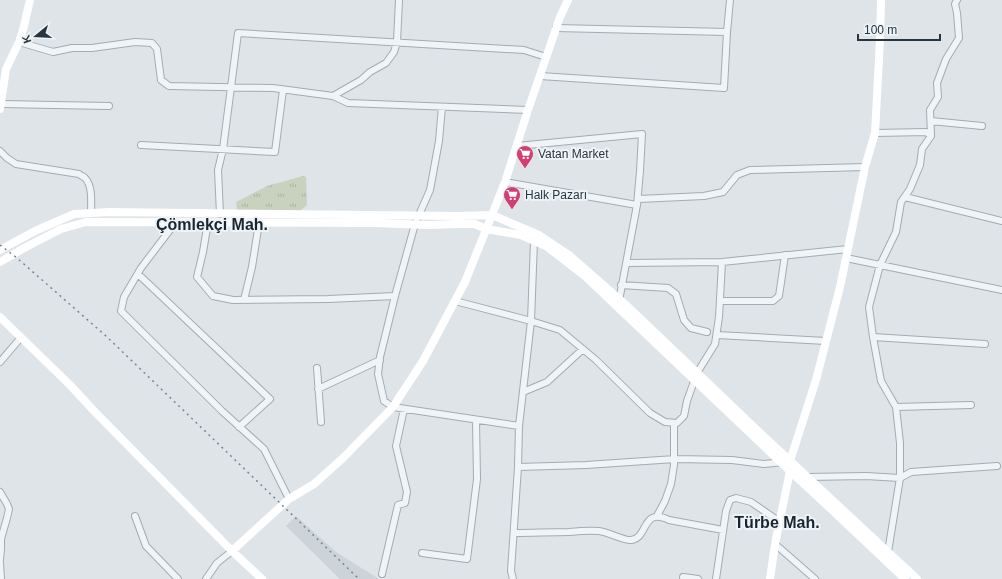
<svg xmlns="http://www.w3.org/2000/svg" width="1002" height="579" font-family="Helvetica,sans-serif">
<style>
.built{fill:#ccd4da}
.grass{fill:url(#grass-tufts)}
.lines{fill:none;stroke-linecap:round;stroke-linejoin:round}
.street-casing{stroke:#a3acb2;stroke-width:8}
.street{stroke:#f1f4f6;stroke-width:6}
.secondary{stroke:#fff;stroke-width:8}
.rail{stroke:#778792;stroke-width:1.5;stroke-dasharray:2 4;stroke-linecap:butt}
.labels{text-anchor:middle;dominant-baseline:central;stroke-width:4;stroke-linejoin:round;paint-order:stroke}
.poi-label{font-size:12px;fill:#273540;stroke:#eef3f6;text-anchor:start}
.district-label{font-size:16px;font-weight:bold;fill:#192530;stroke:#eef3f6}
</style>
<defs>
<pattern id="grass-tufts" width="24" height="20" patternUnits="userSpaceOnUse"><rect width="24" height="20" fill="#c8d2bf"/><path d="M3 7l-1-3M5 7V3M7 7l1-3M15 17l-1-3M17 17v-4M19 17l1-3" fill="none" stroke="#acb5a5"/></pattern>
</defs>
<rect width="100%" height="100%" fill="#dee4e8"/>
<!-- built -->
<path class="built" d="M 296,516 L 336,552 L 379,579 L 340,579 L 286,526 Z"/>
<!-- grass -->
<path class="grass" d="M 303,176 L 306,177 L 307,205 L 300,211 L 237,210 L 236,202 L 267,186 Z"/>
<g class="lines">
<defs>
<path id="street" d="M 556,28 L 727,32
M 19,42 L 53,52 L 72,48 L 92,48 L 135,42 L 152,43 L 157,49 L 161,80 L 169,86 L 273,88 L 333,96 L 348,103 L 528,110
M 540,76 L 724,88 L 727,32 L 730,0
M 333,96 L 361,80 L 370,72 L 386,63 L 394,52 L 397,42 L 399,0
M 1,104 L 109,106
M 442,107 L 439,141 L 430,190 L 415,224 L 395,296 L 380,357 L 378,374 L 384,401 L 393,407 L 519,426
M 931,121 L 982,126
M 875,133 L 926,132 L 931,136
M 141,145 L 275,152 L 283,90
M 517,146 L 642,134 L 640,171 L 637,205 L 619,301
M 0,151 L 7,158 L 16,164 L 79,174 C 81,176 83,176 85,178 C 93,186 91,203 91,213
M 505,182 L 637,205
M 905,197 L 1002,221
M 638,199 L 704,196 L 723,192 L 737,175 L 750,170 L 865,167
M 220,214 L 218,170 L 223,149 L 238,33 L 524,50 L 546,57
M 176,222 L 141,268 L 124,297 L 121,311 L 222,411 L 264,449 L 289,499
M 208,222 L 203,252 L 197,277 L 213,296 L 233,300 L 328,299 L 395,296
M 846,258 L 1002,290
M 626,263 L 722,262 L 848,249
M 138,274 L 270,399 L 239,427
M 621,285 L 668,288 L 676,294 L 684,320 L 691,328 L 707,332
M 244,300 L 252,267 L 259,223
M 455,301 L 531,321 L 560,330 L 596,360 L 650,413 L 665,422 L 677,423 L 684,416 L 687,401 L 697,373 L 715,344 L 719,317 L 722,262
M 720,301 L 773,301 L 779,296 L 785,255
M 717,335 L 826,341
M 873,337 L 985,344
M 0,362 L 18,341
M 317,368 L 321,422
M 318,389 L 380,360
M 523,392 L 547,382 L 583,349
M 896,407 L 971,405
M 518,467 L 586,465 L 675,459 L 732,460 L 764,464 L 784,462
M 807,477 L 866,476 L 900,478 L 911,472 L 997,466
M 0,492 L 7,504 L 9,509 L 7,518 L 1,539 L 1,549 L 0,560
M 135,516 L 146,546 L 178,579
M 657,516 L 665,501 L 671,484 L 674,465 L 674,423
M 514,533 C 532,533 550,532 569,532 C 579,531 589,530 599,531 C 608,532 625,541 631,540 C 649,538 641,507 669,520 L 723,530
M 775,544 L 815,579
M 888,552 L 900,478 L 900,443 L 896,407 L 881,381 L 873,337 L 869,307 L 880,265 L 896,232 L 901,202 L 910,189 L 920,165 L 922,149 L 931,136 L 930,110 L 938,97 L 937,83 L 946,59 L 959,38 L 957,13 L 955,4 L 957,0
M 422,553 L 467,559 L 477,479 L 476,420
M 0,563 L 1,579
M 382,574 L 398,505 L 405,503 L 407,492 L 396,446 L 404,409
M 683,577 L 698,579
M 206,579 L 217,563 L 232,551
M 513,579 L 511,571 L 518,467 L 519,426 L 531,321 L 534,241
M 716,579 L 726,511 L 730,500 L 736,498 L 751,502 L 780,522"/>
</defs>
<!-- street casing -->
<use href="#street" class="street-casing"/>
<!-- street -->
<use href="#street" class="street"/>
<!-- secondary -->
<path class="secondary" d="M 0,109 L 6,69 L 19,42 L 23,30 L 30,0
M 0,250 L 35,231 L 74,214 L 109,212 L 459,216 L 492,215 L 539,235 L 569,255 L 626,305 L 759,432 L 917,579
M 0,262 L 26,247 L 61,229 L 86,222 L 373,223 L 428,225 L 458,224 L 475,224 L 486,229 L 521,235 L 546,246 L 585,276 L 790,471 L 831,509 L 905,579
M 0,317 L 70,385 L 96,413 L 232,551 L 262,579
M 232,551 L 289,499 L 314,484 L 343,458 L 393,407 L 423,361 L 465,282 L 492,215 L 505,182 L 528,110 L 560,17 L 568,0
M 770,579 L 775,544 L 790,471 L 790,461 L 816,380 L 840,287 L 865,167 L 875,133 L 880,40 L 881,0"/>
<!-- rail -->
<path class="rail" d="M 0,245 L 17,258 L 106,336 L 359,579"/>
</g>
<!-- icons -->
<defs>
<symbol id="supermarket-pin" viewBox="-11 -11 22 30"><path d="M0 17L-7.5 6A9.5 9.5 0 1 1 7.5 6Z" fill="#d14071" stroke="#eef3f6"/><path d="M-6-5.5h2.5l.6 2H6L4.5 2H-2.5L-4.4-4H-6ZM-1.5 3.2a1.3 1.3 0 1 0 .1 0ZM3 3.2a1.3 1.3 0 1 0 .1 0Z" fill="#fff"/></symbol>
</defs>
<g fill-rule="evenodd">
<use href="#supermarket-pin" x="515" y="144" width="20" height="27"/>
<use href="#supermarket-pin" x="502" y="185" width="20" height="27"/>
</g>
<g class="labels">
<!-- poi labels -->
<g class="poi-label">
<text x="538" y="154">Vatan Market</text>
<text x="525" y="195">Halk Pazarı</text>
</g>
<!-- district labels -->
<g class="district-label">
<text x="212" y="224">Çömlekçi Mah.</text>
<text x="777" y="522">Türbe Mah.</text>
</g>
</g>
<!-- north arrow -->
<g transform="translate(36 36) rotate(252)" stroke="#eef3f6" stroke-width="3" paint-order="stroke">
<path d="M0-3L7 15L0 10L-7 15Z" fill="#273540"/>
<text y="-6" font-size="11" font-weight="bold" text-anchor="middle" fill="#273540">K</text>
</g>
<!-- scale -->
<path d="M858 34v6h82v-6" fill="none" stroke="#273540" stroke-width="2"/>
<text x="864" y="34" font-size="12" fill="#273540" stroke="#eef3f6" stroke-width="3" paint-order="stroke">100 m</text>
</svg>
